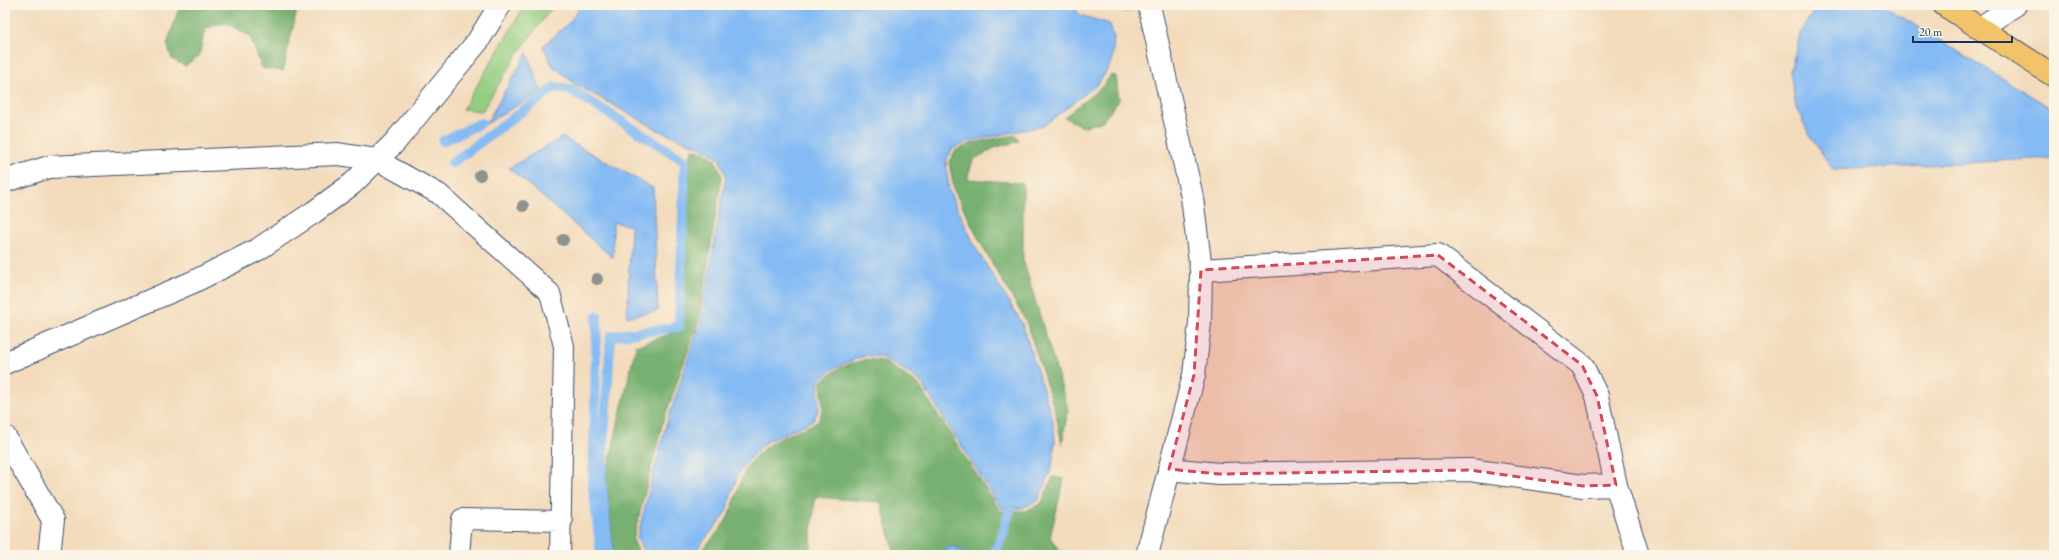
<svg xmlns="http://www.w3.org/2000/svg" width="2059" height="560" font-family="'EB Garamond',serif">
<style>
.green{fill:#94cd81;stroke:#587e70}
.forest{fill:#77b06f;stroke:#497066}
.water{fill:#85bbf4;stroke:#5075a9}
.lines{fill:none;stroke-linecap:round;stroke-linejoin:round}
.stream{stroke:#85bbf4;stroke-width:10}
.service-casing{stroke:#3b496c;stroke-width:22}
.minor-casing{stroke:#3b496c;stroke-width:24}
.tertiary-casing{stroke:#3b496c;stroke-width:24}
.primary-casing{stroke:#3b496c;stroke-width:24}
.service{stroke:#fff;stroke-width:20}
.minor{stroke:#fff;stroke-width:22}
.tertiary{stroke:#fff;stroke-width:22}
.primary{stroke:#f2c36a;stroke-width:22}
.tree{fill:#8d928d}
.marked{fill:#d1495b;fill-opacity:0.2;stroke:#d1495b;stroke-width:3;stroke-dasharray:8 5;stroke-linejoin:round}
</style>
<rect width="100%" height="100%" fill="#fcf5e5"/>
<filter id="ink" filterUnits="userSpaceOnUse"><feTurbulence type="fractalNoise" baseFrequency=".025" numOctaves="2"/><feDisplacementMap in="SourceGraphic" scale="8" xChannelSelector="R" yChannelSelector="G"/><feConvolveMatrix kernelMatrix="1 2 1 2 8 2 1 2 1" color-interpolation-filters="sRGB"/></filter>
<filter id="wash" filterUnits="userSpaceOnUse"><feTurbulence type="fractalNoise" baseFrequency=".012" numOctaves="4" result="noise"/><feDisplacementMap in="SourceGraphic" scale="16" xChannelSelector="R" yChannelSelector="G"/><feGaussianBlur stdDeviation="0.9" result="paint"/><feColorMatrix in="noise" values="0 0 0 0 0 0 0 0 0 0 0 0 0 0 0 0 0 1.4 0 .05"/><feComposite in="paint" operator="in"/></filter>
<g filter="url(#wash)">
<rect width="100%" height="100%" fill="#f3dbbc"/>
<!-- green -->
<path class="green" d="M 525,5 L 554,5 L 518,53 L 482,111 L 463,109 Z
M 1104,5 L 1126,5 L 1128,12 Z"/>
<!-- forest -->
<path class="forest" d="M 180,5 L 298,5 L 283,71 L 262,68 L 250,36 L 225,23 L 205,28 L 199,56 L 185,66 L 172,59 L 167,44 Z
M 1111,75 L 1116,76 L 1119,100 L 1103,121 L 1083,127 L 1064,117 L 1103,86 Z
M 1016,135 L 1019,141 L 994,148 L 973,160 L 967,179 L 1023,183 L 1023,260 L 1068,409 L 1062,444 L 1056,414 L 1026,321 L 985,251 L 954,190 L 949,162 L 955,151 L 972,143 Z
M 693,149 C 713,155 716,157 722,177 L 698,322 L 662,425 L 633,540 L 640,555 L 614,555 L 606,476 L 636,346 L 681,330 L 690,158 Z
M 866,359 L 883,361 L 918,384 L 1000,511 L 1025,511 L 1041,504 L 1053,477 L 1064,479 L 1050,537 L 1062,555 L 895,555 L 881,502 L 815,497 L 810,555 L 696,555 C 708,544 722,529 729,515 C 740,492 737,475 758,454 C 773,438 798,431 818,422 L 823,408 L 821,382 L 839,368 Z"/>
<!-- water -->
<path class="water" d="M 581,5 L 1073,5 L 1080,15 L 1110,24 L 1114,38 L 1112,62 L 1099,83 L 1043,126 L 970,141 L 952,149 L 946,161 L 949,191 L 978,252 L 1022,323 L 1053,421 L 1055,440 L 1052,467 L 1038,501 L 1022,508 L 1001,508 L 920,381 L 904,370 L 884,358 L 867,355 L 836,367 L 818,381 L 819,408 L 814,420 L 768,441 L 755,452 L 738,474 L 725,515 L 692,555 L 645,555 L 637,538 L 666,425 L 700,323 L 726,176 L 720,160 L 707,150 L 660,131 L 575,84 L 553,66 L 543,46 L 570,22 Z
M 1821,5 L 1882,5 L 2054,110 L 2054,158 L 1833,170 L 1809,134 L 1796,107 L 1790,71 L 1801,31 L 1815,9 Z
M 527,53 L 541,91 L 486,124 Z
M 562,137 L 653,188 L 658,311 L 627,317 L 631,226 L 613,222 L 613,258 L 509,168 Z
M 952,546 L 971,555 L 937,555 Z"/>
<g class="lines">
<!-- stream -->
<path class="stream" d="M 443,141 L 481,123
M 452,163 L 555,87 L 569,89 L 685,161 L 679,327 L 611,336 L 601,478 L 609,555
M 597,316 L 593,486 L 601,555
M 993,555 L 1003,534 L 1014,495"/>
</g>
</g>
<g filter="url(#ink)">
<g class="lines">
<defs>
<path id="service" d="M 377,160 L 439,194 L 550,293 L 564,346 L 560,555
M 459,555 L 462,519 L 562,521"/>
<path id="minor" d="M 1980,28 L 2015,5
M 5,181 L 49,167 L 338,154 L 377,160
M 1201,270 L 1438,255 L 1582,365 L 1597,396 L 1616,485 L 1638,555
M 5,437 L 53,520 L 49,555
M 1169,469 L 1219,474 L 1470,470 L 1583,486 L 1616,485"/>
<path id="tertiary" d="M 5,363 L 193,282 L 257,250 L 314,212 L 352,184 L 395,142 L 478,41 L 500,5
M 1147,555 L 1194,375 L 1200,323 L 1201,270 L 1192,197 L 1149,5"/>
<path id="primary" d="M 1944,5 L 2054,76"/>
</defs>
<!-- service casing -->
<use href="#service" class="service-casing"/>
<!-- minor casing -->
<use href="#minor" class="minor-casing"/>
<!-- tertiary casing -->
<use href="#tertiary" class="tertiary-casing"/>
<!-- primary casing -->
<use href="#primary" class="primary-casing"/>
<!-- service -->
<use href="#service" class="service"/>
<!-- minor -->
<use href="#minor" class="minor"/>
<!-- tertiary -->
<use href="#tertiary" class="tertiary"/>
<!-- primary -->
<use href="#primary" class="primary"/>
</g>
<!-- trees -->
<g class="tree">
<circle cx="480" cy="175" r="6"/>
<circle cx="523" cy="206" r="6"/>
<circle cx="563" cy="240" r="6"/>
<circle cx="597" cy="279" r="6"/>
</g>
</g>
<!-- marked area -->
<path class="marked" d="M 1438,255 L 1582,365 L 1597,396 L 1616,485 L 1583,486 L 1470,470 L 1219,474 L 1169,469 L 1194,375 L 1201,270 Z"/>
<!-- margin -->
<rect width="2059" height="560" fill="none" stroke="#fcf5e5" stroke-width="20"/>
<!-- scale -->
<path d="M1913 36v6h99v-6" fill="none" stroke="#1b2f5e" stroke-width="2"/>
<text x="1919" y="36" font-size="12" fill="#1b2f5e" stroke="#fcf5e5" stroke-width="3" paint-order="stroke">20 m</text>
</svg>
